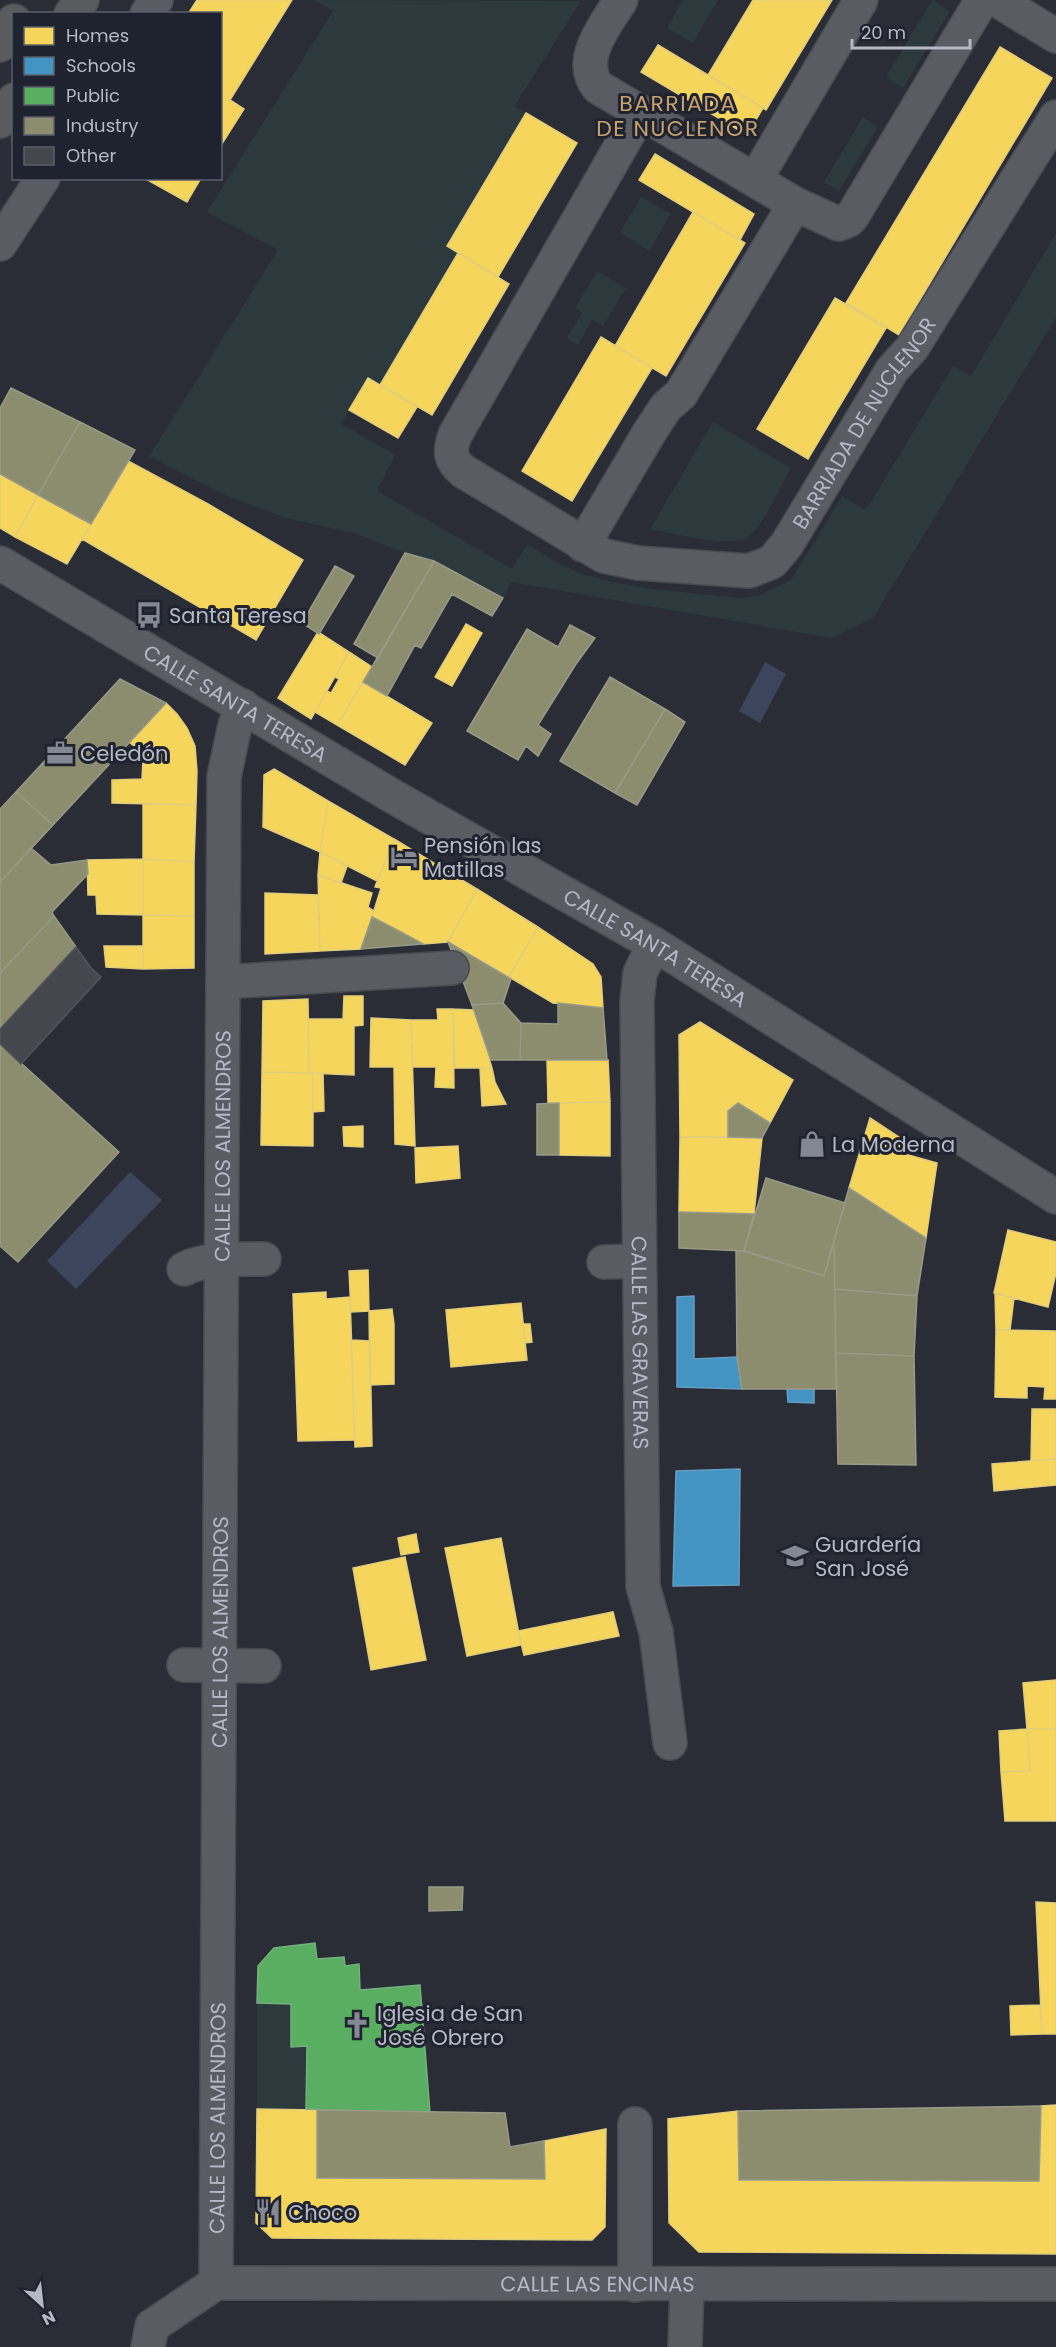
<svg xmlns="http://www.w3.org/2000/svg" width="1056" height="2347" font-family="Poppins,sans-serif">
<style>
.green{fill:#2c393d}
.water{fill:#3c455c}
.homes{fill:#f6d55c;stroke:#e2cd7c;stroke-width:1.5}
.schools{fill:#4393c3;stroke:#659ec4;stroke-width:1.5}
.public{fill:#5aae61;stroke:#75b17f;stroke-width:1.5}
.industry{fill:#8c8c6e;stroke:#989a88;stroke-width:1.5}
.building{fill:#44474d;stroke:#52555d;stroke-width:1.5}
.lines{fill:none;stroke-linecap:round;stroke-linejoin:round}
.street-casing{stroke:#484a50;stroke-width:36}
.highway-casing{stroke:#474951;stroke-width:36}
.street{stroke:#5a5c63;stroke-width:33}
.highway{stroke:#595b5e;stroke-width:33}
.labels{text-anchor:middle;dominant-baseline:central;stroke-width:6;stroke-linejoin:round;paint-order:stroke}
.street-label{font-size:21px;fill:#b5b9c5;stroke:#1f232f}
.poi-label{font-size:21px;fill:#b5b9c5;stroke:#1f232f;text-anchor:start}
.neighbourhood-label{font-size:22px;letter-spacing:1.5px;fill:#c6a16f;stroke:#1f232f}
</style>
<rect width="100%" height="100%" fill="#2a2d35"/>
<!-- green -->
<path class="green" d="M 314,0 L 581,1 L 514,107 L 526,113 L 447,246 L 458,253 L 380,385 L 368,378 L 341,424 L 395,455 L 377,491 L 512,569 L 527,544 L 558,563 L 582,574 L 612,582 L 652,589 L 740,598 L 758,596 L 791,580 L 842,496 L 866,510 L 953,366 L 971,376 L 1056,233 L 1056,318 L 873,618 L 831,638 L 511,582 L 503,598 L 434,561 L 405,553 L 354,533 L 285,518 L 220,493 L 149,456 L 278,250 L 207,212 L 333,11 Z
M 683,0 L 718,0 L 693,43 L 667,28 Z
M 932,0 L 950,11 L 903,88 L 886,77 Z
M 863,117 L 878,127 L 839,191 L 824,182 Z
M 641,197 L 671,214 L 649,251 L 620,232 Z
M 597,271 L 626,288 L 603,326 L 592,320 L 578,345 L 567,338 L 582,313 L 575,308 Z
M 713,422 L 791,468 C 781,485 760,535 742,540 C 723,546 671,533 650,529 Z
M 257,2003 L 291,2004 L 291,2046 L 307,2046 L 306,2109 L 257,2109 Z"/>
<!-- water -->
<path class="water" d="M 765,662 L 786,674 L 760,723 L 739,711 Z
M 130,1172 L 162,1200 L 76,1289 L 47,1261 Z"/>
<!-- homes -->
<path class="homes" d="M 197,0 L 292,0 L 230,100 L 244,109 L 220,147 L 220,14 L 188,14 Z
M 753,0 L 832,0 L 766,110 L 708,75 Z
M 658,45 L 763,108 L 747,135 L 641,72 Z
M 1000,47 L 1052,78 L 899,335 L 846,303 Z
M 526,113 L 577,143 L 498,277 L 447,246 Z
M 655,154 L 754,214 L 740,240 L 639,180 Z
M 144,178 L 201,178 L 187,202 Z
M 693,212 L 745,243 L 666,376 L 615,346 Z
M 458,253 L 509,284 L 432,415 L 380,385 Z
M 835,298 L 886,328 L 808,459 L 757,429 Z
M 601,337 L 652,368 L 572,501 L 522,471 Z
M 368,378 L 417,407 L 398,438 L 349,410 Z
M 128,461 L 208,504 L 303,560 L 256,640 L 82,539 Z
M 0,474 L 38,495 L 15,537 L 0,528 Z
M 38,495 L 91,524 L 67,564 L 15,537 Z
M 466,624 L 482,633 L 452,686 L 435,677 Z
M 318,632 L 349,652 L 311,719 L 278,698 Z
M 349,652 L 372,667 L 337,725 L 315,712 L 327,691 L 331,693 L 339,679 L 335,677 Z
M 363,682 L 432,723 L 405,765 L 337,725 Z
M 166,703 L 177,714 L 187,728 L 195,746 L 197,771 L 196,805 L 112,803 L 112,780 L 142,779 L 143,760 L 140,751 L 129,742 Z
M 274,769 L 328,801 L 320,852 L 263,827 L 264,775 Z
M 328,801 L 394,839 L 377,881 L 320,852 Z
M 143,804 L 196,805 L 194,862 L 143,859 Z
M 394,839 L 477,889 L 448,942 L 423,944 L 372,917 L 381,888 L 375,887 Z
M 320,852 L 347,866 L 341,883 L 318,875 Z
M 143,859 L 194,862 L 194,916 L 143,915 Z
M 143,859 L 143,915 L 97,914 L 96,895 L 88,895 L 87,860 Z
M 318,875 L 372,893 L 368,907 L 374,911 L 361,949 L 320,951 Z
M 477,889 L 538,927 L 509,977 L 448,942 Z
M 265,893 L 318,895 L 320,951 L 265,954 Z
M 143,915 L 194,916 L 194,968 L 143,969 Z
M 538,927 L 593,964 L 601,977 L 603,1008 L 553,1003 L 509,977 Z
M 104,946 L 143,946 L 143,969 L 106,967 Z
M 344,996 L 363,996 L 363,1025 L 354,1026 L 354,1075 L 309,1073 L 308,1019 L 343,1019 Z
M 308,999 L 309,1073 L 262,1072 L 263,1001 Z
M 437,1009 L 453,1009 L 454,1088 L 435,1087 L 436,1067 L 413,1067 L 411,1020 L 438,1020 Z
M 453,1009 L 474,1010 L 492,1068 L 455,1068 Z
M 371,1018 L 411,1020 L 415,1146 L 395,1144 L 394,1067 L 370,1067 Z
M 700,1022 L 793,1080 L 770,1123 L 738,1103 L 728,1111 L 728,1137 L 680,1137 L 679,1035 Z
M 547,1060 L 608,1060 L 610,1102 L 548,1103 Z
M 480,1068 L 492,1068 L 495,1082 L 506,1104 L 482,1106 Z
M 262,1072 L 313,1073 L 313,1146 L 261,1145 Z
M 313,1073 L 323,1073 L 324,1111 L 313,1112 Z
M 610,1102 L 610,1156 L 559,1155 L 559,1103 Z
M 870,1118 L 908,1143 L 905,1154 L 937,1163 L 926,1238 L 849,1188 Z
M 363,1126 L 363,1147 L 344,1146 L 343,1127 Z
M 680,1137 L 762,1138 L 754,1214 L 679,1212 Z
M 458,1146 L 460,1178 L 416,1183 L 415,1148 Z
M 1008,1230 L 1056,1242 L 1056,1273 L 1048,1307 L 994,1293 Z
M 368,1270 L 369,1311 L 351,1312 L 349,1271 Z
M 326,1292 L 326,1299 L 350,1297 L 355,1440 L 298,1441 L 293,1294 Z
M 995,1293 L 1014,1298 L 1010,1330 L 996,1330 Z
M 521,1303 L 527,1360 L 451,1367 L 446,1310 Z
M 392,1309 L 394,1324 L 394,1384 L 370,1385 L 369,1311 Z
M 523,1324 L 530,1324 L 532,1342 L 525,1343 Z
M 996,1330 L 1056,1331 L 1056,1399 L 1044,1399 L 1045,1387 L 1027,1386 L 1027,1398 L 995,1397 Z
M 351,1340 L 370,1341 L 372,1446 L 355,1447 Z
M 1032,1409 L 1056,1409 L 1056,1459 L 1031,1461 Z
M 1056,1459 L 1056,1485 L 994,1491 L 992,1464 Z
M 416,1534 L 419,1552 L 401,1555 L 398,1538 Z
M 501,1538 L 521,1645 L 467,1656 L 445,1548 Z
M 405,1557 L 426,1660 L 371,1670 L 353,1568 Z
M 613,1612 L 619,1636 L 524,1655 L 518,1631 Z
M 1056,1680 L 1056,1729 L 1027,1729 L 1023,1683 Z
M 1027,1729 L 1030,1771 L 1001,1772 L 999,1731 Z
M 1027,1729 L 1056,1729 L 1056,1821 L 1005,1821 L 1001,1772 L 1030,1771 Z
M 1036,1902 L 1056,1903 L 1056,2034 L 1042,2034 Z
M 1040,2005 L 1042,2034 L 1011,2035 L 1010,2006 Z
M 1056,2105 L 1056,2254 L 699,2252 L 669,2223 L 668,2119 L 738,2111 L 739,2180 L 1039,2181 L 1041,2106 Z
M 257,2109 L 317,2110 L 317,2178 L 545,2179 L 544,2141 L 606,2129 L 605,2227 L 592,2240 L 272,2238 L 256,2223 Z"/>
<!-- schools -->
<path class="schools" d="M 694,1296 L 694,1359 L 737,1357 L 742,1389 L 677,1387 L 677,1297 Z
M 787,1388 L 814,1389 L 814,1403 L 788,1402 Z
M 740,1469 L 739,1585 L 673,1586 L 676,1471 Z"/>
<!-- public -->
<path class="public" d="M 315,1943 L 317,1959 L 344,1957 L 345,1966 L 359,1964 L 360,1990 L 420,1985 L 430,2113 L 306,2109 L 307,2046 L 291,2047 L 291,2004 L 257,2003 L 258,1966 L 274,1948 Z"/>
<!-- industry -->
<path class="industry" d="M 11,388 L 80,422 L 38,495 L 0,474 L 0,408 Z
M 80,422 L 135,450 L 91,524 L 38,495 Z
M 405,553 L 434,561 L 378,658 L 354,644 Z
M 434,561 L 503,598 L 492,616 L 452,594 L 421,648 L 415,645 L 387,696 L 363,682 Z
M 335,566 L 354,576 L 319,634 L 302,623 Z
M 570,625 L 595,638 L 576,664 L 538,725 L 551,734 L 538,756 L 526,746 L 518,760 L 467,731 L 527,629 L 558,647 Z
M 610,677 L 665,709 L 615,793 L 560,761 Z
M 120,679 L 166,703 L 53,825 L 16,792 Z
M 665,709 L 685,722 L 637,805 L 615,793 Z
M 16,792 L 53,825 L 0,882 L 0,809 Z
M 31,848 L 51,865 L 87,860 L 88,874 L 52,912 L 54,916 L 0,973 L 0,882 Z
M 54,916 L 76,947 L 0,1029 L 0,973 Z
M 372,917 L 401,932 L 423,944 L 361,949 Z
M 448,942 L 511,979 L 503,1003 L 472,1005 Z
M 503,1003 L 521,1023 L 520,1060 L 491,1060 L 472,1005 Z
M 558,1003 L 603,1008 L 607,1060 L 520,1060 L 521,1023 L 558,1024 Z
M 0,1044 L 119,1152 L 18,1262 L 0,1246 Z
M 559,1103 L 559,1155 L 537,1155 L 537,1104 Z
M 738,1103 L 770,1123 L 762,1138 L 728,1137 L 728,1111 Z
M 766,1178 L 845,1203 L 824,1276 L 744,1251 Z
M 849,1188 L 926,1238 L 917,1296 L 835,1289 L 834,1240 Z
M 679,1212 L 754,1214 L 744,1251 L 679,1248 Z
M 834,1240 L 836,1389 L 742,1389 L 737,1357 L 736,1251 L 744,1251 L 824,1276 Z
M 835,1289 L 917,1296 L 914,1356 L 836,1353 Z
M 836,1353 L 914,1356 L 916,1465 L 838,1464 Z
M 429,1887 L 463,1887 L 462,1910 L 429,1911 Z
M 1041,2106 L 1039,2181 L 739,2180 L 738,2111 Z
M 317,2110 L 505,2113 L 510,2147 L 544,2141 L 545,2179 L 317,2178 Z"/>
<!-- building -->
<path class="building" d="M 76,947 L 91,968 L 101,977 L 21,1064 L 0,1044 L 0,1029 Z"/>
<g class="lines">
<defs>
<g id="street">
<path d="M 621,0 C 606,24 576,60 598,87 L 795,204 L 839,224 L 849,220 L 853,215 L 982,0"/>
<path d="M 997,0 L 1056,36"/>
<path d="M 147,14 L 156,0"/>
<path id="s1" d="M 640,113 L 455,435 C 449,451 450,460 463,471 L 604,556 L 638,563 L 749,571 L 772,562 L 787,544 L 892,370 L 912,348 L 1056,117"/>
<path d="M 755,180 L 861,0"/>
<path d="M 0,244 L 43,178"/>
<path d="M 583,545 L 649,433 L 666,407 L 681,394 L 795,204"/>
<path id="s2" d="M 0,563 L 394,797 L 654,944 L 1056,1197"/>
<path id="s3" d="M 654,944 L 640,973 L 637,1001 L 643,1586 L 656,1632 L 670,1743"/>
<path d="M 223,982 L 452,968"/>
<path d="M 604,1262 L 639,1261"/>
<path d="M 184,1269 C 204,1258 242,1259 264,1259"/>
<path d="M 184,1665 L 264,1666"/>
<path id="s4" d="M 216,2283 L 224,777 L 235,725 L 243,706"/>
<path d="M 635,2285 L 635,2124"/>
<path id="s5" d="M 148,2347 L 152,2326 L 216,2283 L 1056,2284"/>
<path d="M 685,2347 L 687,2284"/>
</g>
<path id="highway" d="M 71,14 L 82,0
M 0,45 L 14,21
M 0,121 L 14,100"/>
</defs>
<!-- street casing -->
<use href="#street" class="street-casing"/>
<!-- highway casing -->
<use href="#highway" class="highway-casing"/>
<!-- street -->
<use href="#street" class="street"/>
<!-- highway -->
<use href="#highway" class="highway"/>
</g>
<!-- icons -->
<defs>
<symbol id="bus-bare" viewBox="-9 -9 18 18"><path d="M-5-6H5V4H4V6H2V4H-2V6H-4V4H-5ZM-3.5-4V0h7V-4ZM-3.5 1.2v1.5H-2V1.2ZM2 1.2v1.5H3.5V1.2Z" fill="#848893" stroke="#1f232f" stroke-width="2.5" paint-order="stroke"/></symbol>
<symbol id="office-bare" viewBox="-9 -9 18 18"><path d="M-6-3h4V-5.5h4V-3h4V5H-6ZM-1-4.5V-3h2v-1.5ZM-6 0V1H6V0Z" fill="#848893" stroke="#1f232f" stroke-width="2.5" paint-order="stroke"/></symbol>
<symbol id="hotel-bare" viewBox="-9 -9 18 18"><path d="M-6-4.5h1.5V1H6V5H4.5V3h-9V5H-6ZM-4 0a1.8 1.8 0 1 1 3.6 0ZM.5 0V-2.5h3Q6-2.5 6 0Z" fill="#848893" stroke="#1f232f" stroke-width="2.5" paint-order="stroke"/></symbol>
<symbol id="shop-bare" viewBox="-9 -9 18 18"><path d="M-5-2.5h2.3a2.7 3.5 0 0 1 5.4 0H5L5.5 6h-11ZM-1.5-2.5h3a1.5 2.3 0 0 0-3 0Z" fill="#848893" stroke="#1f232f" stroke-width="2.5" paint-order="stroke"/></symbol>
<symbol id="school-bare" viewBox="-9 -9 18 18"><path d="M0-5L7-2L0 1L-7-2ZM-4 1L0 2.5L4 1V4Q0 6-4 4Z" fill="#848893" stroke="#1f232f" stroke-width="2.5" paint-order="stroke"/></symbol>
<symbol id="church-bare" viewBox="-9 -9 18 18"><path d="M-1.2-6h2.4v3.5h3.3v2.4h-3.3V6h-2.4V-.1h-3.3v-2.4h3.3Z" fill="#848893" stroke="#1f232f" stroke-width="2.5" paint-order="stroke"/></symbol>
<symbol id="restaurant-bare" viewBox="-9 -9 18 18"><path d="M-5-6h1v4h1v-4h1v4h1v-4h1v5L-1.5 .5V6h-2V.5L-5-1ZM5-6V6H3V1.5H1.5Q1.5-4 5-6Z" fill="#848893" stroke="#1f232f" stroke-width="2.5" paint-order="stroke"/></symbol>
</defs>
<g fill-rule="evenodd">
<use href="#bus-bare" x="130" y="596" width="38" height="38"/>
<use href="#office-bare" x="41" y="734" width="38" height="38"/>
<use href="#hotel-bare" x="385" y="838" width="38" height="38"/>
<use href="#shop-bare" x="793" y="1125" width="38" height="38"/>
<use href="#school-bare" x="776" y="1537" width="38" height="38"/>
<use href="#church-bare" x="338" y="2006" width="38" height="38"/>
<use href="#restaurant-bare" x="249" y="2193" width="38" height="38"/>
</g>
<g class="labels">
<!-- street labels -->
<g class="street-label">
<text stroke="none"><textPath href="#s1" startOffset="914">BARRIADA DE NUCLENOR</textPath></text>
<text stroke="none"><textPath href="#s2" startOffset="274">CALLE SANTA TERESA</textPath></text>
<text stroke="none"><textPath href="#s2" startOffset="760">CALLE SANTA TERESA</textPath></text>
<text stroke="none"><textPath href="#s4" startOffset="1137">CALLE LOS ALMENDROS</textPath></text>
<text stroke="none"><textPath href="#s3" startOffset="402">CALLE LAS GRAVERAS</textPath></text>
<text stroke="none"><textPath href="#s4" startOffset="651">CALLE LOS ALMENDROS</textPath></text>
<text stroke="none"><textPath href="#s4" startOffset="165">CALLE LOS ALMENDROS</textPath></text>
<text stroke="none"><textPath href="#s5" startOffset="480">CALLE LAS ENCINAS</textPath></text>
</g>
<!-- poi labels -->
<g class="poi-label">
<text x="169" y="615">Santa Teresa</text>
<text x="80" y="753">Celedón</text>
<text x="424" y="845">Pensión las<tspan x="424" dy="24">Matillas</tspan></text>
<text x="832" y="1144">La Moderna</text>
<text x="815" y="1544">Guardería<tspan x="815" dy="24">San José</tspan></text>
<text x="377" y="2013">Iglesia de San<tspan x="377" dy="24">José Obrero</tspan></text>
<text x="288" y="2212">Choco</text>
</g>
<!-- neighbourhood labels -->
<g class="neighbourhood-label">
<text x="678" y="103">BARRIADA<tspan x="678" dy="25">DE NUCLENOR</tspan></text>
</g>
</g>
<!-- legend -->
<rect x="12" y="12" width="210" height="168" fill="#1f232f" stroke="#5b5f6b" stroke-width="1.5"/>
<rect x="24" y="27" width="30" height="18" fill="#f6d55c" stroke="#5b5f6b" stroke-width="1.5"/>
<text x="66" y="42" font-size="18" fill="#b5b9c5">Homes</text>
<rect x="24" y="57" width="30" height="18" fill="#4393c3" stroke="#5b5f6b" stroke-width="1.5"/>
<text x="66" y="72" font-size="18" fill="#b5b9c5">Schools</text>
<rect x="24" y="87" width="30" height="18" fill="#5aae61" stroke="#5b5f6b" stroke-width="1.5"/>
<text x="66" y="102" font-size="18" fill="#b5b9c5">Public</text>
<rect x="24" y="117" width="30" height="18" fill="#8c8c6e" stroke="#5b5f6b" stroke-width="1.5"/>
<text x="66" y="132" font-size="18" fill="#b5b9c5">Industry</text>
<rect x="24" y="147" width="30" height="18" fill="#44474d" stroke="#5b5f6b" stroke-width="1.5"/>
<text x="66" y="162" font-size="18" fill="#b5b9c5">Other</text>
<!-- north arrow -->
<g transform="translate(42 2305) rotate(153)" stroke="#1f232f" stroke-width="4.5" paint-order="stroke">
<path d="M0-4.5L10 22L0 15L-10 22Z" fill="#b5b9c5"/>
<text y="-9" font-size="16" font-weight="bold" text-anchor="middle" fill="#b5b9c5">N</text>
</g>
<!-- scale -->
<path d="M852 39v9h118v-9" fill="none" stroke="#b5b9c5" stroke-width="3"/>
<text x="861" y="39" font-size="18" fill="#b5b9c5" stroke="#1f232f" stroke-width="4.5" paint-order="stroke">20 m</text>
</svg>
